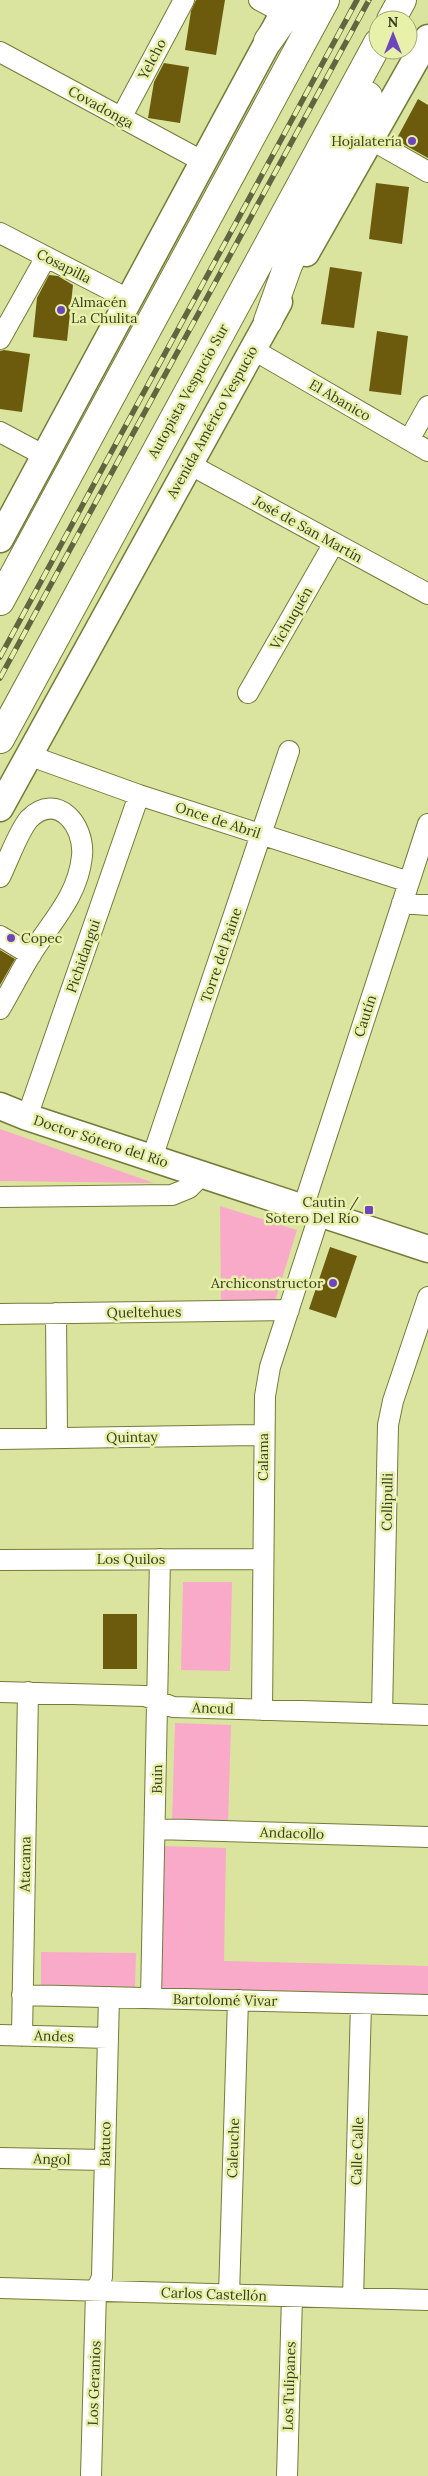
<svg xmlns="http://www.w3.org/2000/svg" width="428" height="2476" font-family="Lora,serif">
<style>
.green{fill:#f9aac8}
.building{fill:#6c5a0d}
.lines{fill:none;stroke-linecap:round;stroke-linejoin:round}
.minor-casing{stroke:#747c39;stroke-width:22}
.major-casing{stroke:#747c39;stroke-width:29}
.highway-casing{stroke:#747c39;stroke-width:30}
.minor{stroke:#fff;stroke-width:20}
.major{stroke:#fff;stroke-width:26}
.highway{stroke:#fff;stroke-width:28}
.rail-casing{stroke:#616640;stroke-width:5.5}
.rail{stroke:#e7f1aa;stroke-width:4;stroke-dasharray:11;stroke-linecap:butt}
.poi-dot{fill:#6e45bd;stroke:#e7f1aa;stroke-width:2}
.labels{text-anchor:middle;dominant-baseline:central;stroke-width:5;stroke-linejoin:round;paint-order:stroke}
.street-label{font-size:14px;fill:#393d21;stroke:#e7f1aa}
.poi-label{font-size:14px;fill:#393d21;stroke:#e7f1aa;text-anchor:end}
</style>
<rect width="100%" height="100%" fill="#dae49e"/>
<!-- green -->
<path class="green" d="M 0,1129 L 154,1183 L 0,1181 Z
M 220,1206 L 297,1230 L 275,1301 L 221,1301 Z
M 183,1582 L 232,1582 L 230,1671 L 181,1670 Z
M 175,1723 L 231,1725 L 228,1823 L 172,1821 Z
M 163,1846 L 226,1848 L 224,1961 L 428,1966 L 428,1996 L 159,1990 Z
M 41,1952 L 136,1953 L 135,1987 L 41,1986 Z"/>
<!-- building -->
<path class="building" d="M 196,0 L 225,0 L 216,55 L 185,50 L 191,11 Z
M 164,63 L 189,67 L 180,123 L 148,118 L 154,82 Z
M 418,99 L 428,105 L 428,158 L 396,140 Z
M 376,183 L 409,187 L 402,244 L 369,239 Z
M 330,267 L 362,272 L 354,328 L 321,324 Z
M 49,275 L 58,276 L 73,285 L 67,341 L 33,337 L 37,298 Z
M 377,331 L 408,336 L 401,395 L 369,391 Z
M 4,350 L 30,354 L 22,412 L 0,409 L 0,351 Z
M 0,950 L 15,959 L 0,985 Z
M 330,1247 L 357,1256 L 336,1318 L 309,1309 Z
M 103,1614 L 137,1614 L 137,1669 L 103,1669 Z"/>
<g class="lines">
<defs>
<path id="minor" d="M 259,0 L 283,13
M 0,52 L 202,161
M 121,118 L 184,0
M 370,139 L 428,172
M 0,233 L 128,299
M 0,339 L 46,257
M 252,349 L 428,451
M 0,432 L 45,456
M 409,440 L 428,406
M 189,464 L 428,594
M 248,693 L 334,543
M 28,755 L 139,795 L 409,882
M 0,877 C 8,861 18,832 29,819 C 57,791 85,825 82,856 C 78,897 50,923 30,956 C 19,974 10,992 0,1009
M 402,903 L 428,905
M 0,936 L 31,955
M 27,1117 L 139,795
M 152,1158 L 289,751
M 0,1197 L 172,1195 L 189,1188 L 203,1174
M 303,1208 L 428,824
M 56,1313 L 57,1438
M 0,1314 L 289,1310
M 0,1439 L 263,1435
M 0,1560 L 263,1559
M 0,1692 L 145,1696 L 173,1707 L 428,1715
M 262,1710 L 265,1396 L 270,1367 L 320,1213
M 382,1714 L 388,1425 L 393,1401 L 428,1297
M 156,1829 L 428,1837
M 22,1995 L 428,2005
M 151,1998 L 160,1559
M 0,2035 L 108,2038
M 22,2036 L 28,1692
M 0,2158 L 105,2160
M 0,2288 L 428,2300
M 229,2295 L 238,2000
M 353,2298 L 361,2004
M 91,2476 L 96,2291 L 102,2277 L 109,1997
M 287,2476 L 292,2297"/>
<path id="major" d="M 306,253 L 428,38
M 0,539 L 278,23
M 0,808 L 279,302
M 0,1106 L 27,1117 L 428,1249"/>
<path id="highway" d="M 391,20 L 402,0
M 268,41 L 297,0
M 268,321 L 288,265 L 368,96
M 0,601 L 325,0
M 0,739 L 378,43"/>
</defs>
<!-- minor casing -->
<use href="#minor" class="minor-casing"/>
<!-- major casing -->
<use href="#major" class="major-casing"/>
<!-- highway casing -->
<use href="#highway" class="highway-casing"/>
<!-- minor -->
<use href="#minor" class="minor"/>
<!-- major -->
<use href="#major" class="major"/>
<!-- highway -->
<use href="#highway" class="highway"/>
<defs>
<path id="rail" d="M 0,657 L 357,0
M 0,678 L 369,0"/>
</defs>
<!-- rail casing -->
<use href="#rail" class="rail-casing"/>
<!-- rail -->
<use href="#rail" class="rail"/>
</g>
<!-- markers -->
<g class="poi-dot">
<circle cx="412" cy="141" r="5"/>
<circle cx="61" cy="310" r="5"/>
<circle cx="11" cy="938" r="5"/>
<rect x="364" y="1205" width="10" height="10" rx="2.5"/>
<circle cx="333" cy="1283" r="5"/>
</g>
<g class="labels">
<!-- street labels -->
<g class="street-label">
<text transform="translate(152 59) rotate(-62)">Yelcho</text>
<text transform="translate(101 107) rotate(29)">Covadonga</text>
<text transform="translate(64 266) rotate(27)">Cosapilla</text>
<text transform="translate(188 391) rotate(-61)">Autopista Vespucio Sur</text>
<text transform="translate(340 400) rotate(30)">El Abanico</text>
<text transform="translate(212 422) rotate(-61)">Avenida Américo Vespucio</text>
<text transform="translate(308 529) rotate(29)">José de San Martín</text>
<text transform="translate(291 618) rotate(-60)">Vichuquén</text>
<text transform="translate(218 820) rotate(18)">Once de Abril</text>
<text transform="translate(221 955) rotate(-71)">Torre del Paine</text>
<text transform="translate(83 956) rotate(-71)">Pichidangui</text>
<text transform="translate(365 1016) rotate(-72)">Cautín</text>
<text transform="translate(101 1141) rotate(18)">Doctor Sótero del Río</text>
<text transform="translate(144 1312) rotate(-1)">Queltehues</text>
<text transform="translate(132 1437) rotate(-1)">Quintay</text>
<text transform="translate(263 1457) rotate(-90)">Calama</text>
<text transform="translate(387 1502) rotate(-89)">Collipulli</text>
<text x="131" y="1559">Los Quilos</text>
<text transform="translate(213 1708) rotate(2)">Ancud</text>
<text transform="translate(157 1779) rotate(-89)">Buin</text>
<text transform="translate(292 1833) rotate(2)">Andacollo</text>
<text transform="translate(25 1864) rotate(-89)">Atacama</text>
<text transform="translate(225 2000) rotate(1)">Bartolomé Vivar</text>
<text transform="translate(54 2036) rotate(2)">Andes</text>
<text transform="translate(105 2144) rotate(-89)">Batuco</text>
<text transform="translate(233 2148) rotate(-88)">Caleuche</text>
<text transform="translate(357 2151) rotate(-88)">Calle Calle</text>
<text transform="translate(52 2159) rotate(2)">Angol</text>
<text transform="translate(214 2294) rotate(2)">Carlos Castellón</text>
<text transform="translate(94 2383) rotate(-88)">Los Geranios</text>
<text transform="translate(289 2386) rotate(-88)">Los Tulipanes</text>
</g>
<!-- poi labels -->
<g class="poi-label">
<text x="402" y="141">Hojalatería</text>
<text x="71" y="302" text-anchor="start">Almacén<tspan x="71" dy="16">La Chulita</tspan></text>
<text x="21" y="938" text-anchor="start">Copec</text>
<text x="359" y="1202">Cautin /<tspan x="359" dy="16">Sotero Del Río</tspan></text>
<text x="323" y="1283">Archiconstructor</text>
</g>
</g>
<!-- north arrow -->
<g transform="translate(393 35)"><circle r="24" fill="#e7f1aa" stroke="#a1a973"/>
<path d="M0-4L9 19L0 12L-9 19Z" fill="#6e45bd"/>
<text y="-8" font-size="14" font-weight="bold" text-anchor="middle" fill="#393d21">N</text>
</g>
</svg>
